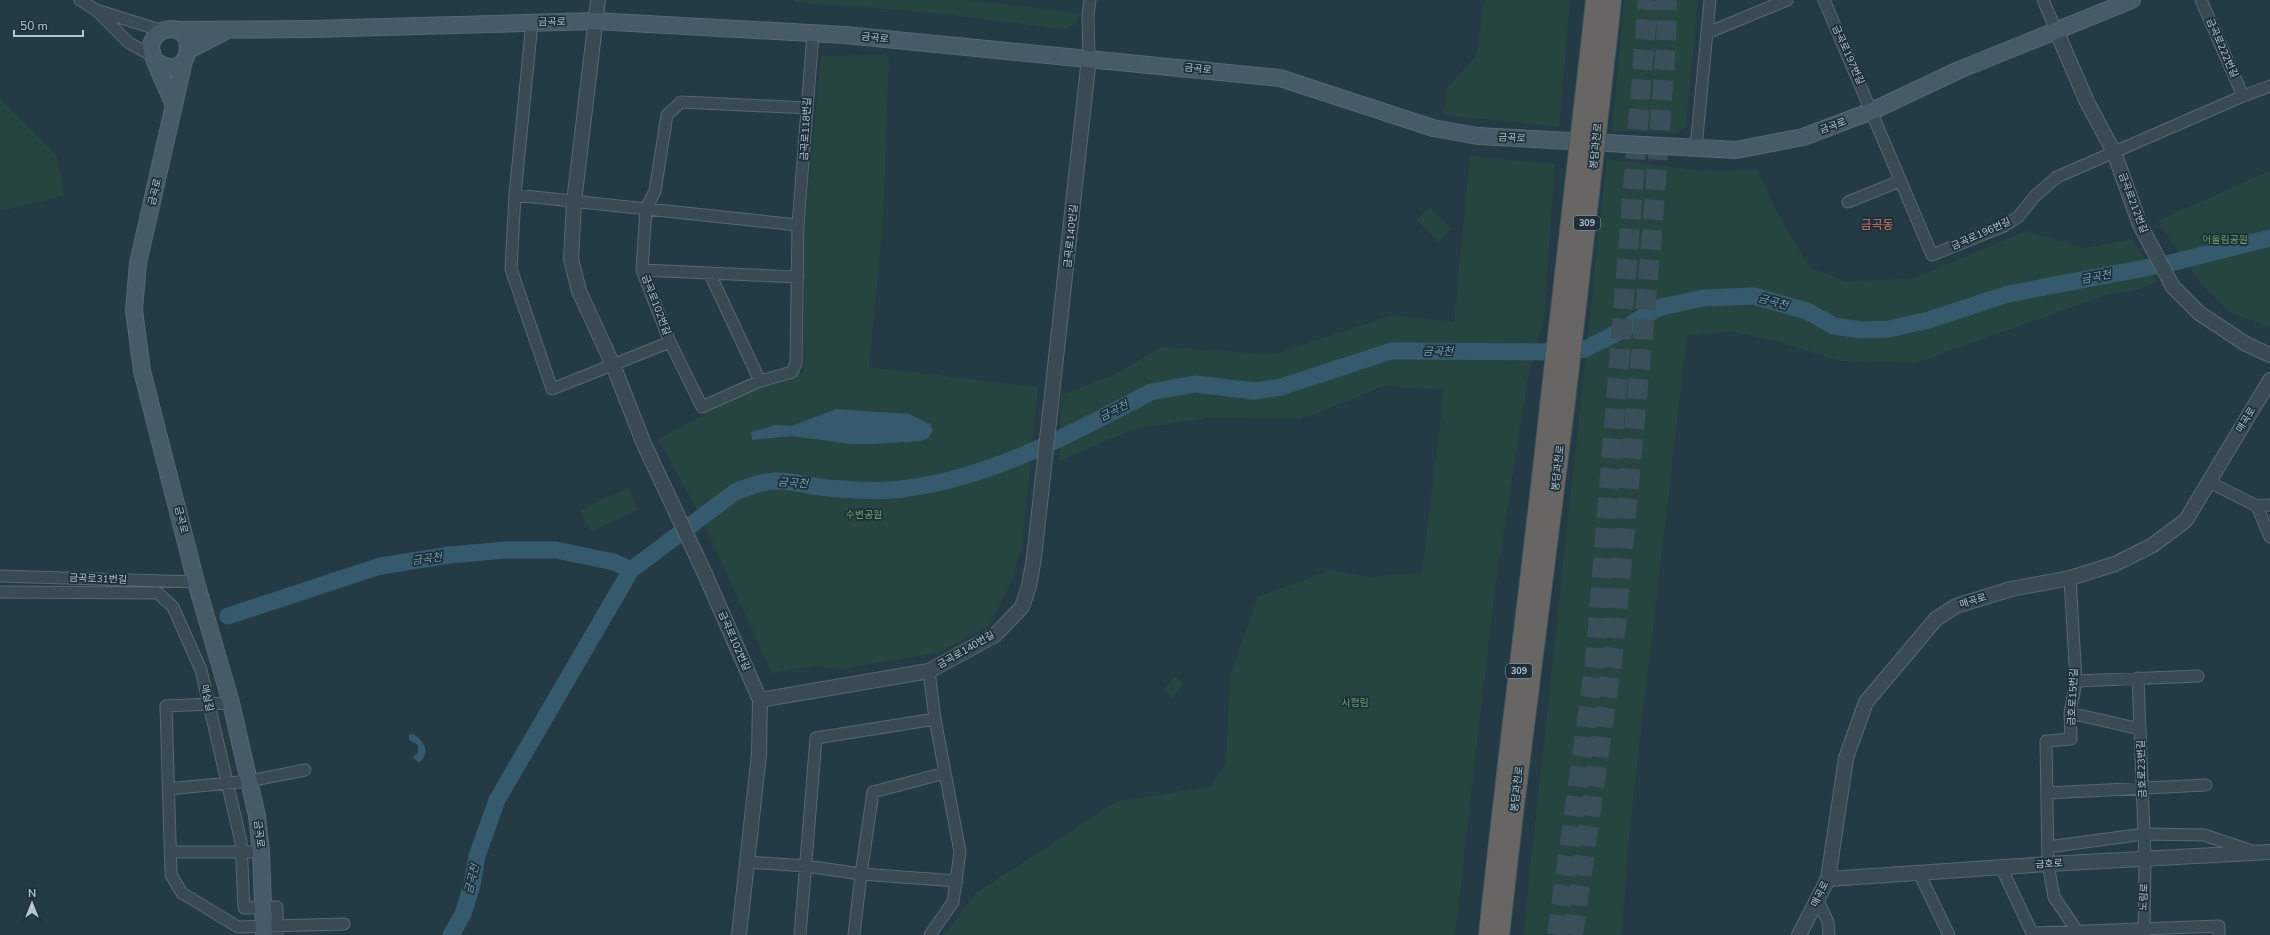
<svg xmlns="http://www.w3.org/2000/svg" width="2270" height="935" font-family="'Nunito Sans','Noto Sans KR',sans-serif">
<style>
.green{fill:#264541}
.water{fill:#365a6d}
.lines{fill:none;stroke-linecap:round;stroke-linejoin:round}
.river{stroke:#365a6d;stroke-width:17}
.motorway-tunnel{stroke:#3a4f59;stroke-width:20;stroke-dasharray:20 10;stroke-linecap:butt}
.minor-casing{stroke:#576871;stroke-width:13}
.tertiary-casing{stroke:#576871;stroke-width:16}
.secondary-casing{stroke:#576871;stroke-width:18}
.trunk-casing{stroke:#43555e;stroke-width:20}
.minor{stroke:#394a53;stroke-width:11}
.tertiary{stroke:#394a53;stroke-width:14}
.secondary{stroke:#465a67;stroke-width:16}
.trunk{stroke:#686664;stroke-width:18}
.trunk-bridge-casing{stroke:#43555e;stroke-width:20;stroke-linecap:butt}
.trunk-bridge{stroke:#686664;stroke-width:18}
.labels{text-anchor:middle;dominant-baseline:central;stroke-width:3.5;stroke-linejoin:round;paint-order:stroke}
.shield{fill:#1d2f39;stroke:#8898a1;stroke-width:1}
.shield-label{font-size:9px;font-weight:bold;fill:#b6c5cd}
.street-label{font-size:10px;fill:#b6c5cd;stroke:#1d2f39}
.park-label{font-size:10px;fill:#6ba06b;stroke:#1d2f39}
.water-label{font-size:11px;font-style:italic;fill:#739eb3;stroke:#1d2f39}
.quarter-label{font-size:12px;fill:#e0775e;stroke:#1d2f39}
</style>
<rect width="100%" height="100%" fill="#243a44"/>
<!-- green -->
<path class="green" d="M 794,0 L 964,0 L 1081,13 L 1075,24 L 1065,29 L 925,12 L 793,2 Z
M 1484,0 L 1570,0 L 1559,127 L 1443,115 L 1447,88 L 1476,56 Z
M 1624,0 L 1698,0 L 1686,127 L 1677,133 L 1612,131 Z
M 889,55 L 883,221 L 869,367 L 1038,387 L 1022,545 L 1012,581 L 990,625 L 938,653 L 842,669 L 815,666 L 772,673 L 702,519 L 658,439 L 750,390 L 803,373 L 805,224 L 821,56 Z
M 0,99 L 57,156 L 64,196 L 0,211 Z
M 1470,156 L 1555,164 L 1544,316 L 1527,383 L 1494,596 L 1455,935 L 944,935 L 976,893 L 1117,801 L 1210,787 L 1226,763 L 1230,675 L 1258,597 L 1331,570 L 1370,577 L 1422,572 L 1444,390 L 1384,386 L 1301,419 L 1209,418 L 1134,429 L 1059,461 L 1061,395 L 1116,374 L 1161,347 L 1274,354 L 1393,315 L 1454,322 Z
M 1607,159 L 1704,171 L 1757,170 L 1777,212 L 1810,268 L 1844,281 L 1912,279 L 2026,231 L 2085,248 L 2133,239 L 2157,282 L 2134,291 L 2112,293 L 1916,363 L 1840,361 L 1773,340 L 1728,331 L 1687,336 L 1629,834 L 1622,935 L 1523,935 Z
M 2270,171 L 2270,327 L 2230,312 L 2202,285 L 2157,221 Z
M 1430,207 L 1451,229 L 1438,242 L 1417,220 Z
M 628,488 L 638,510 L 591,532 L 580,510 Z
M 1175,676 L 1184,684 L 1172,698 L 1163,690 Z"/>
<!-- water -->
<path class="water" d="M 836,409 L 909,414 L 930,424 L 933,430 L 928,438 L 920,441 L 876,444 L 851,444 L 792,436 L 752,440 L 751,432 L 776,425 L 792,426 Z
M 413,734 C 425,742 431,752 419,763 L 413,757 L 418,753 L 418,745 L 409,740 L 409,735 Z"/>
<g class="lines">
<!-- river -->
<path class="river" d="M 228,616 L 380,566 L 450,555 L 505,550 L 556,550 L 614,562 L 631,570
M 451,935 L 463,914 L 472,885 L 477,856 L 497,800 L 631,570 L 735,492 C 748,487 761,482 776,481 C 788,480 800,484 812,486 C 843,490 878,493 909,488 C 996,476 1074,432 1151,392 L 1195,384 L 1254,391 L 1281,387 L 1391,351 L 1567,352 L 1585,349 L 1623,330 L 1647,314 L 1661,307 L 1704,298 L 1754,296 L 1807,311 L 1834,326 L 1861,330 L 1889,329 L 1929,320 L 2008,294 L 2171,263 L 2270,238"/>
<!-- motorway-tunnel -->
<path class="motorway-tunnel" d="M 1557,935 L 1595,663 L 1648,0
M 1573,935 L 1614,647 L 1652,235 L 1666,44 L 1667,0"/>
<defs>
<path id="minor" d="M 80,0 L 96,10 L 129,43 L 153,56
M 1824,0 L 1932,255 L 2004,226 L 2018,217 L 2035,196 L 2057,177 L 2243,96 L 2270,86
M 2043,0 L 2056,30
M 2201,0 L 2243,96
M 96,10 L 163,31
M 532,22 L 515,195 L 511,269 L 552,389 L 670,342
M 1707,33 L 1787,0
M 1089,58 L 1088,16 L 1090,0
M 807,108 L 681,102 L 667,115 L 655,191 L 646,209 L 642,270 L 670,342 L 702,407 L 760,381 L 792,372 L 796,363 L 798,225 L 813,33
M 1696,148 L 1710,0
M 515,195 L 798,225
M 1848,202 L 1900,181
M 642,270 L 798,277
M 710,274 L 760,381
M 2209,482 L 2257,506 L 2270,537
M 2257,506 L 2270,505
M 0,576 L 196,582
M 2070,578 L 2076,681 L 2070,713 L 2071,739 L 2046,741 L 2048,864 L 2054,897 L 2077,931
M 0,592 L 158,593 L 173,607 L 201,670 L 241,842 L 244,908 L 277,907 L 277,935
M 929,671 L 935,719 L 960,852 L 953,902 L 930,935
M 2138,678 L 2145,859 L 2144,935
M 2076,681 L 2198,676
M 231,703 L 166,706 L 171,875 L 182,893 L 238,927 L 344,924
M 2070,713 L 2140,729
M 945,773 L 873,792 L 861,874 L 957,881
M 168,789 L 249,781 L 305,770
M 2047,793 L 2206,785
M 2048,847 L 2144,834 L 2204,835 L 2252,851
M 170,852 L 261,852
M 746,862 L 806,866 L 861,874 L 854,935
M 2001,867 L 2033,935
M 1919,873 L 1949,935
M 1817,899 L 1828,922 L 1829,935
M 2032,933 L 2219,926 L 2219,935
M 800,935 L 816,738 L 935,719"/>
<path id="tertiary" d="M 598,0 L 574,202 L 571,259 L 579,291 L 613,365 L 644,444 L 705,574 L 760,700 L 759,754 L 739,935
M 2056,30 L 2087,102 L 2114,152 L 2140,225 L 2173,287 L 2199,313 L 2246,344 L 2270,355
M 760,700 L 929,671 L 995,635 L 1022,607 L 1029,586 L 1034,558 L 1089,58
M 1828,879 L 2048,864 L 2270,852
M 1799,935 L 1828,879 L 1846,758 L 1866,702 L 1936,619 L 1956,606 L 2011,589 L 2070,578 L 2115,564 L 2153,545 L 2186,520 L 2270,380"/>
<path id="secondary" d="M 176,30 L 312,29 L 595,21 L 845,35 L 1280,78 L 1433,128 L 1478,136 L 1736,150 L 1803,137 L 1872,111 L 1959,70 L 2132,0
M 189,50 L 224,32
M 156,61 C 192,87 201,21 165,30 C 158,32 153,38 151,45 C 150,54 169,93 174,105
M 184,61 L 138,263 L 134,310 L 142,371 L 196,582 L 231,703 L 257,816 L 261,852 L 264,935"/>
<path id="trunk" d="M 1591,37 L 1595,0
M 1608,37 L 1612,0
M 1488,935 C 1506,759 1530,584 1549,407
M 1500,935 L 1514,813 L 1565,409"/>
</defs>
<!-- minor casing -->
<use href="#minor" class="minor-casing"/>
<!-- tertiary casing -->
<use href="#tertiary" class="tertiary-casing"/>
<!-- secondary casing -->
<use href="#secondary" class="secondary-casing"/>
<!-- trunk casing -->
<use href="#trunk" class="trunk-casing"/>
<!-- minor -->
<use href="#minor" class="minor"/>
<!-- tertiary -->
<use href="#tertiary" class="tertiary"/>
<!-- secondary -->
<use href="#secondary" class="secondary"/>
<!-- trunk -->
<use href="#trunk" class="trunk"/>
<defs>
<path id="trunk-bridge" d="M 1549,407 L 1591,37
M 1565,409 L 1608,37"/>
</defs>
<!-- trunk-bridge casing -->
<use href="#trunk-bridge" class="trunk-bridge-casing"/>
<!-- trunk-bridge -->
<use href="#trunk-bridge" class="trunk-bridge"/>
</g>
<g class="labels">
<!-- shield labels -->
<g class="shield">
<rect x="1574" y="216" width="26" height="14" rx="3"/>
<rect x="1506" y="664" width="26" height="14" rx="3"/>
</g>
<g class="shield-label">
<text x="1587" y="223">309</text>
<text x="1519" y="671">309</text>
</g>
<!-- street labels -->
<g class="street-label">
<text transform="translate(552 22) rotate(-1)">금곡로</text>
<text transform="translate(875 38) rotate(6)">금곡로</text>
<text transform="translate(2222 48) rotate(66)">금곡로222번길</text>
<text transform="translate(1848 55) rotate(66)">금곡로197번길</text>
<text transform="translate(1198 69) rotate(6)">금곡로</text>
<text transform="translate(1833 126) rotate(-20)">금곡로</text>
<text transform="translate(806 129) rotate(-87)">금곡로118번길</text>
<text transform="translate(1512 138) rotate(2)">금곡로</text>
<text transform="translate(1596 146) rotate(-84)">봉담과천로</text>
<text transform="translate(155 192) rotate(-77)">금곡로</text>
<text transform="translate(2133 203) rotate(69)">금곡로212번길</text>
<text transform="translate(1981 234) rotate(-24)">금곡로196번길</text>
<text transform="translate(1071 236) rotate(-84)">금곡로140번길</text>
<text transform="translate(656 305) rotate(69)">금곡로102번길</text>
<text transform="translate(2246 420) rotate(-59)">매곡로</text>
<text transform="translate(1558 468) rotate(-83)">봉담과천로</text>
<text transform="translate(181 520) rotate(76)">금곡로</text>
<text transform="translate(98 579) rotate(2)">금곡로31번길</text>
<text transform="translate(1973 601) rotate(-18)">매곡로</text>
<text transform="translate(734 641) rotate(66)">금곡로102번길</text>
<text transform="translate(966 650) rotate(-30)">금곡로140번길</text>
<text transform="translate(2073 697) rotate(-87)">금호로15번길</text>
<text transform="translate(207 698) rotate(77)">매실길</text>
<text transform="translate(2142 769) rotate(-92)">금호로23번길</text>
<text transform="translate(1517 789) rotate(-83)">봉담과천로</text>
<text transform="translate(259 834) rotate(83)">금곡로</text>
<text transform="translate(2049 864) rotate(-3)">금호로</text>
<text transform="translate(1820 894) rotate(-64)">매곡로</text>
<text transform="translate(2144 897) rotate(-88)">노림로</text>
</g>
<!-- park labels -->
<g class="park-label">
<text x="2225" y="240">어울림공원</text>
<text x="864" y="515">수변공원</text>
<text x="1355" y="703">시험림</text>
</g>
<!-- water labels -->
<g class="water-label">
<text transform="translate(2096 277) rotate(-11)">금곡천</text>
<text transform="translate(1773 302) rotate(15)">금곡천</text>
<text x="1438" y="351">금곡천</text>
<text transform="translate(1114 411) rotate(-27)">금곡천</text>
<text transform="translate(793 483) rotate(4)">금곡천</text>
<text transform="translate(427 559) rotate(-8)">금곡천</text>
<text transform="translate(472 879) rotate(-76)">금곡천</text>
</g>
<!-- quarter labels -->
<g class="quarter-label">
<text x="1877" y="225">금곡동</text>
</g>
</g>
<!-- north arrow -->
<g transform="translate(32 903)" stroke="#1d2f39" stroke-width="3" paint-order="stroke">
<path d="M0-3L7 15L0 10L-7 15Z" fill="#b6c5cd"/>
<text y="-6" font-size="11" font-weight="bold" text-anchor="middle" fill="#b6c5cd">N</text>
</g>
<!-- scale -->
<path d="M14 30v6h69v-6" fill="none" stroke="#b6c5cd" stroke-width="2"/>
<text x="20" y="30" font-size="12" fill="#b6c5cd" stroke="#1d2f39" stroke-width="3" paint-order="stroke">50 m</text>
</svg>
